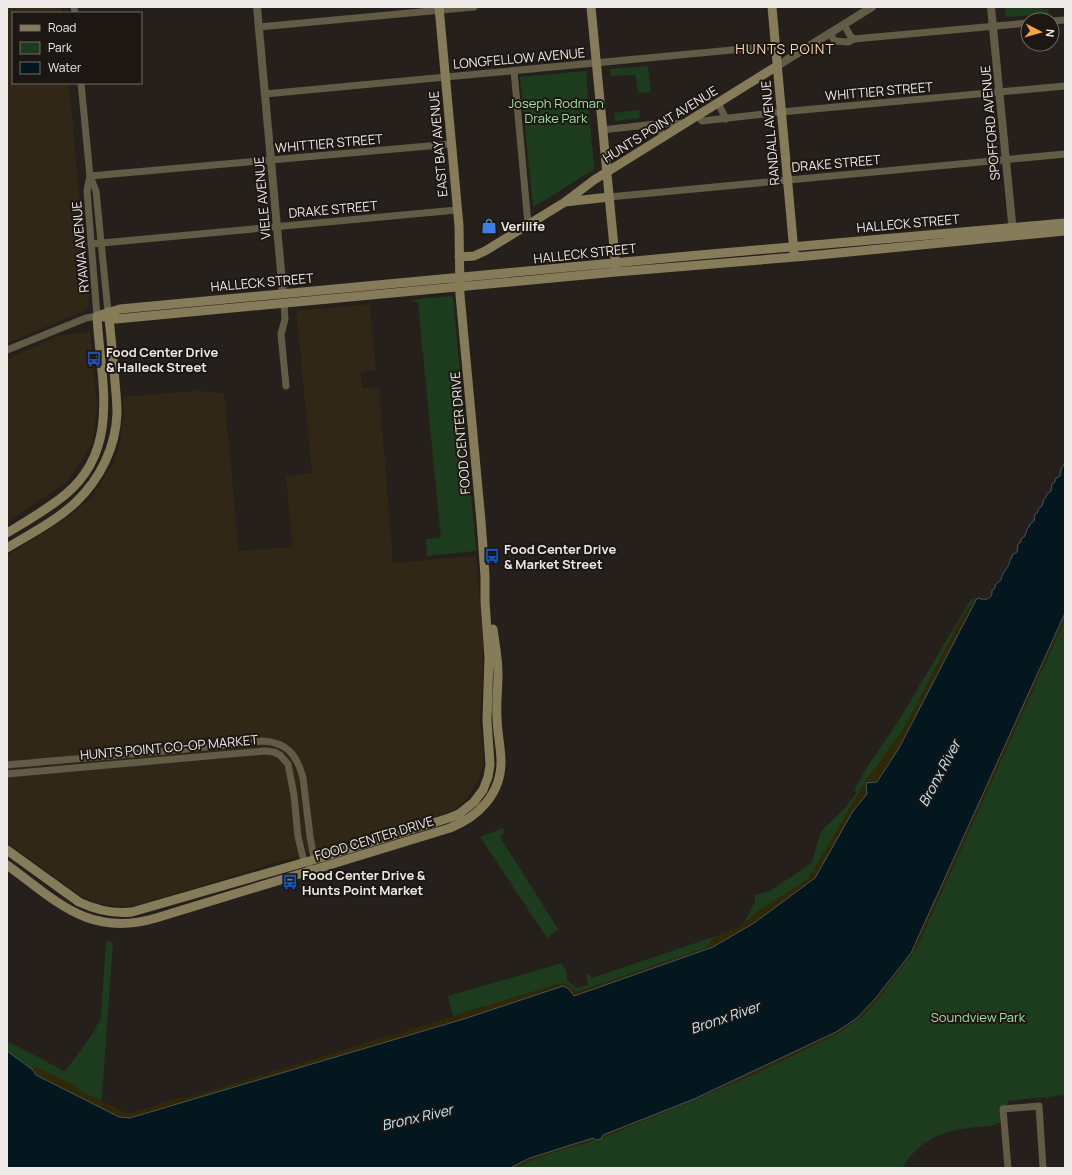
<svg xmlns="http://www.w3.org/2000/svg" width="1072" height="1175" font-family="Manrope,sans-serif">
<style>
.industrial{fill:#302717}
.green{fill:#1d3c1e}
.sand{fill:#302807}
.water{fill:#04161e;stroke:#4a555a}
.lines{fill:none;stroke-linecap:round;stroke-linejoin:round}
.minor{stroke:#625b46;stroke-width:7}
.tertiary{stroke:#625b46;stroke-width:8}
.secondary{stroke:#867c5a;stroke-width:9}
.labels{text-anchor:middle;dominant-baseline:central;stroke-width:4;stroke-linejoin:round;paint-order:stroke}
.street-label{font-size:13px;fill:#ede9e6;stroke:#1c1713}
.park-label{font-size:13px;fill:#a2dfa3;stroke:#1c1713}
.poi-label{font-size:13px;font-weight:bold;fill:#ede9e6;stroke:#1c1713;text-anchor:start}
.neighbourhood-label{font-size:14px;letter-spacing:1px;fill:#f9d6b4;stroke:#1c1713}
.water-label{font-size:14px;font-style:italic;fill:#c6e7f8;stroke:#1c1713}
</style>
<rect width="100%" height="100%" fill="#26201c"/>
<!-- industrial -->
<path class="industrial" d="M 7,7 L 62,7 L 62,13 L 13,13 L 13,83 L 69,83 L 89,305 L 87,309 L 82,312 L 7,343 Z
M 370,304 L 376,370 L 361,372 L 362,388 L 379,387 L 393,563 L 476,556 L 483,639 L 483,665 L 480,719 L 484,764 L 479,780 L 465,801 L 456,809 L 441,815 L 318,850 L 135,906 L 114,906 L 93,902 L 74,891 L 7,843 L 7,556 L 68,517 L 94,495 L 114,461 L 119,447 L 124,412 L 123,397 L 197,391 L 224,393 L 239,551 L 292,547 L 286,476 L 312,473 L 296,311 Z
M 90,332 L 97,405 L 93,441 L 80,463 L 66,483 L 7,522 L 7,359 L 61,335 Z"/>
<!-- green -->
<path class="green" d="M 1005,7 L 1041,7 L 1042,9 L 1048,9 L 1049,14 L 1006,17 Z
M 648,66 L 651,92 L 638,93 L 636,78 L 635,75 L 611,76 L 610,69 Z
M 586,71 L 594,169 L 534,207 L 533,206 L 520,77 Z
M 639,110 L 640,118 L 615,121 L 614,113 Z
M 451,296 L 453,297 L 476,550 L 475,551 L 427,556 L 426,539 L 441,538 L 418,303 L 410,300 Z
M 975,598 L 960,621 L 902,732 L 867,779 L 809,878 L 754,914 L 742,926 L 755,902 L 755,895 L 770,891 L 809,865 L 812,862 L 821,831 L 845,808 L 857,792 L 854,790 L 869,764 L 898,722 L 971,599 Z
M 1065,619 L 1065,1095 L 1049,1097 L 1047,1098 L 1044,1097 L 1008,1101 L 1008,1104 L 1000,1109 L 1000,1123 L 996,1123 L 996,1125 C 969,1128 936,1129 915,1151 C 910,1156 906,1162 902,1168 L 513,1168 L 864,1015 L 879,998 L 916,949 Z
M 503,828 L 504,833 L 500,837 L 558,929 L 547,938 L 480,837 Z
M 716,936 L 705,948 L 577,992 L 560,983 L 552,986 L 453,1016 L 448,996 L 562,963 L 566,971 L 567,980 L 576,988 L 588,985 L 586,974 L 589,974 L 592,978 Z
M 106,941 L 113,942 L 101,1108 L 37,1075 L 33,1070 L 7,1051 L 7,1041 L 64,1071 L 69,1066 L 92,1034 L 101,1018 Z"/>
<!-- sand -->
<path class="sand" d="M 975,598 L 978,598 L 976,600 L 899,748 L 876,782 L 853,811 L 815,878 L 754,923 L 713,947 L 574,997 L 569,989 L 563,986 L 467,1018 L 130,1118 L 119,1117 L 36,1075 L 33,1070 L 36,1067 L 76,1086 L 75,1088 L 129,1114 L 185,1096 L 186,1098 L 552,986 C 565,981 567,984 578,992 L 705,948 L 716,936 L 742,926 L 754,914 L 809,878 L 867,779 L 902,732 L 960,621 Z
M 1065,613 L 1065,619 L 916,949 L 879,998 L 864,1015 L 839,1033 L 758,1073 L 601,1139 L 603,1135 L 694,1099 L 1060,623 Z
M 593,1137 L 596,1140 L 553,1153 L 530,1161 L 518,1168 L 510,1168 L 530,1158 Z"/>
<!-- water -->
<path class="water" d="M 1065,463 L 1065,613 L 911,953 L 875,999 L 857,1018 L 836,1032 L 694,1099 L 603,1135 L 601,1139 L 596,1140 L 593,1138 L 530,1158 L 510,1168 L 7,1168 L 7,1051 L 33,1070 L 36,1075 L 119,1117 L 130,1118 L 467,1018 L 563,986 L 569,989 L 574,996 L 713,947 L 754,923 L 815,878 L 853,811 L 867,794 L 866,783 L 877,782 L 899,748 L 976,600 L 978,598 C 986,601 993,599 992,590 L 995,588 L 995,585 L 1001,580 C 1002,571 1010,568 1010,559 L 1012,558 L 1012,555 L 1017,552 L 1018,544 L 1021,542 L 1021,539 L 1025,536 L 1027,529 L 1029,527 L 1030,524 L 1034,521 L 1035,514 L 1038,512 L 1038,509 L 1042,506 L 1044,499 L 1046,497 L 1047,494 L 1051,491 L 1052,484 L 1055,482 L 1055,479 L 1060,476 L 1061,469 Z"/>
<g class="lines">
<!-- minor -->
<path class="minor" d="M 74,7 L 75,13
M 1052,21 L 1065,20
M 844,25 L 851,37 L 854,39
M 259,27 L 474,7
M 830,34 L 835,41 L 848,42 L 854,39 L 1028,23
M 514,71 L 528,224
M 81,83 L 90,176 L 96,191 L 108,312
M 265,94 L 775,46
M 718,103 L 726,119
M 698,116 L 702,121 L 781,112 L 1065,86
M 656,124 L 664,137
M 602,130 L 656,124 L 686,123
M 90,176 L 451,144
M 609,197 L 1065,154
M 91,244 L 457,210
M 284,303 L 285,319 L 281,334 L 286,386
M 7,350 L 86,318 L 97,316 L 87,191 L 90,176
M 7,765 C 92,757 177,751 262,741 C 287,742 297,755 303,778 L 310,836 L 314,859
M 7,774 L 265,751 L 274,752 L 280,755 L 288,764 L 294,795 L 298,837 L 304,861 L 309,865
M 1008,1168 L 1003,1109 L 1039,1106 L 1043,1168"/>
<!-- tertiary -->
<path class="tertiary" d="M 257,7 L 283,293
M 991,7 L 1013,233
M 777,66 L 872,7"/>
<!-- secondary -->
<path class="secondary" d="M 591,7 L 616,268
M 772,7 L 794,252
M 565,202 L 609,197
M 459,257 L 474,256 L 485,251 L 565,202 L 594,180 L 777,66
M 97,316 L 120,309 L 688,256 L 1065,223
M 99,316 L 116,319 L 616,272 L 808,256 L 1065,231
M 7,533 C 27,521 48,509 66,494 C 122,447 100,378 97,316
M 7,548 C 30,534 56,521 76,502 C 100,479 116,447 117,413 C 117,399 115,384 114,370 C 112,351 111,332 108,312
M 7,850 L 79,902 C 96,910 113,914 132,912 L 323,857 L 449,818 L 459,814 L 474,802 L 483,790 L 488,777 L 490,765 L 487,720 L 489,657 L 485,602 L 485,576 L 481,521 L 460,295 L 459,226 L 439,7
M 7,865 C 57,901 89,938 156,918 L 450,828 C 478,817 501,794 501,762 C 501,747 497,732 497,717 C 496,703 498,689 498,674 C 498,659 495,644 493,629"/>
</g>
<!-- icons -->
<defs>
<symbol id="shop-bare" viewBox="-9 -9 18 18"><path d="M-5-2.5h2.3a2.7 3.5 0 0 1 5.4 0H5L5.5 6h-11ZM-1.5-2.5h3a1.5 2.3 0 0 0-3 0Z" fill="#3f7fe0" stroke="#1c1713" stroke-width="2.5" paint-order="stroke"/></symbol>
<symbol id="bus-bare" viewBox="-9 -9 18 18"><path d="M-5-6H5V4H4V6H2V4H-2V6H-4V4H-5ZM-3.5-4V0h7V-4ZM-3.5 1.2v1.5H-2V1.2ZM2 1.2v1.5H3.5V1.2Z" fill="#1a4fb4" stroke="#1c1713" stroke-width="2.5" paint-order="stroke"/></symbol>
</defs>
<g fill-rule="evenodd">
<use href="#shop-bare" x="478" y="215" width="22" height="22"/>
<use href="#bus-bare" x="83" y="348" width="22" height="22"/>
<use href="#bus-bare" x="481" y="545" width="22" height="22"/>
<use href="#bus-bare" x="279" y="871" width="22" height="22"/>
</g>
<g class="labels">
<!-- street labels -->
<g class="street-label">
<text transform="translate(519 58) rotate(-5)">LONGFELLOW AVENUE</text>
<text transform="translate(879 91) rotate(-5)">WHITTIER STREET</text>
<text transform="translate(990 123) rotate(-95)">SPOFFORD AVENUE</text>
<text transform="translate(660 124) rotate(-32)">HUNTS POINT AVENUE</text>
<text transform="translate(770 133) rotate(-95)">RANDALL AVENUE</text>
<text transform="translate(329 143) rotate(-5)">WHITTIER STREET</text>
<text transform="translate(438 144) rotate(-95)">EAST BAY AVENUE</text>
<text transform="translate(836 163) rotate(-5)">DRAKE STREET</text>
<text transform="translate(262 198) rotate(-95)">VIELE AVENUE</text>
<text transform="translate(333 209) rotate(-5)">DRAKE STREET</text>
<text transform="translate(908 223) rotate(-5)">HALLECK STREET</text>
<text transform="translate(80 247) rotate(-95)">RYAWA AVENUE</text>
<text transform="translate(585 253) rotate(-6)">HALLECK STREET</text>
<text transform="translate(262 282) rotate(-5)">HALLECK STREET</text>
<text transform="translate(460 433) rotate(-95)">FOOD CENTER DRIVE</text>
<text transform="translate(169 747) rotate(-5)">HUNTS POINT CO-OP MARKET</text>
<text transform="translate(374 838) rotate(-17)">FOOD CENTER DRIVE</text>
</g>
<!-- park labels -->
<g class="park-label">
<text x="556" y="103">Joseph Rodman<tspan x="556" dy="15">Drake Park</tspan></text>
<text x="978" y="1017">Soundview Park</text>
</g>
<!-- poi labels -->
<g class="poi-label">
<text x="501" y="226">Verilife</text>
<text x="106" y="352">Food Center Drive<tspan x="106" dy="15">&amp; Halleck Street</tspan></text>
<text x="504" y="549">Food Center Drive<tspan x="504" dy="15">&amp; Market Street</tspan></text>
<text x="302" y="875">Food Center Drive &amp;<tspan x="302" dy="15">Hunts Point Market</tspan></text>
</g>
<!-- neighbourhood labels -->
<g class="neighbourhood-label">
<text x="785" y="48">HUNTS POINT</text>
</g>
<!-- water labels -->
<g class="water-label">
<text transform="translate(939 773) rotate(-62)">Bronx River</text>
<text transform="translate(725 1017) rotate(-19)">Bronx River</text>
<text transform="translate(417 1117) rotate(-13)">Bronx River</text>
</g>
</g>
<!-- border -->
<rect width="1072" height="1175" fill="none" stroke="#ede9e6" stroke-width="16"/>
<!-- legend -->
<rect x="12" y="12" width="130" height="72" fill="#1c1713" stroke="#706b67"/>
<rect x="20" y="25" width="20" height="6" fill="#867c5a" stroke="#706b67"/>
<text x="48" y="32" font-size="12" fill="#ede9e6">Road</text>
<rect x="20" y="42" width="20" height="12" fill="#1d3c1e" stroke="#706b67"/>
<text x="48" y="52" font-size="12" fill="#ede9e6">Park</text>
<rect x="20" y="62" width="20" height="12" fill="#04161e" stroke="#706b67"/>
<text x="48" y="72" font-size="12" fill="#ede9e6">Water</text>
<!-- north arrow -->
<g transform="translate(1040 32) rotate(96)"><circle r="19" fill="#1c1713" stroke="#706b67"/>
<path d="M0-3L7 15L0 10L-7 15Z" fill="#f5a346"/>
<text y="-6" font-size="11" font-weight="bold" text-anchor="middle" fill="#ede9e6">N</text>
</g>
</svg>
